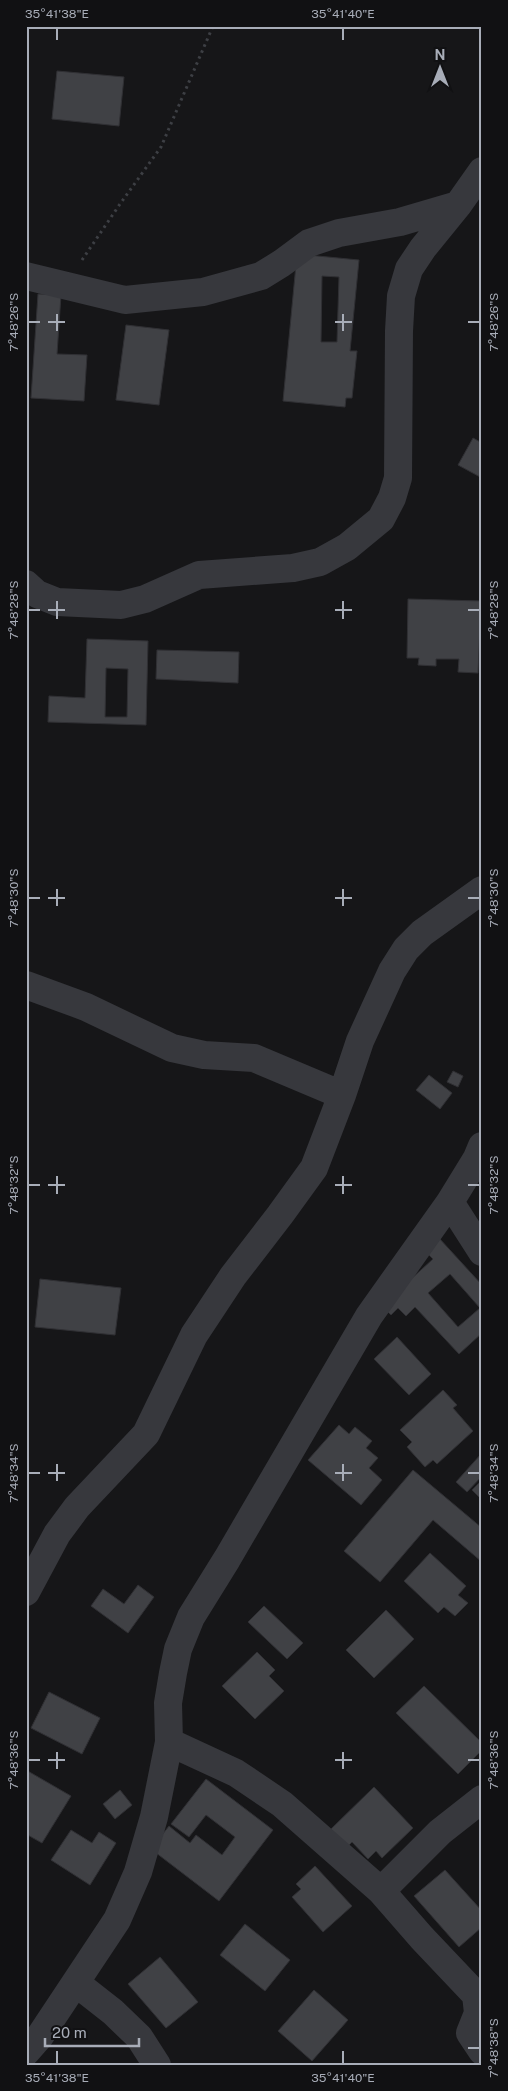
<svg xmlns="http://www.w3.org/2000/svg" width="508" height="2091" font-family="'Public Sans',sans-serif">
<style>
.building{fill:#404145;stroke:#303034;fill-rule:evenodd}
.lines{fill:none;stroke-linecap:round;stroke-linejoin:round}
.path{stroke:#3d3f44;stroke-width:3;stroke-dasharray:2.5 4;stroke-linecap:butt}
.street{stroke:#37383d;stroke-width:28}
.ticks{fill:none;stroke:#a8adb8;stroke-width:2}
.neatline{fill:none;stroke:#a8adb8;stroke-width:2}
.ticks-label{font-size:12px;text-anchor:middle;fill:#a8adb8}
</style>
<rect width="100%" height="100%" fill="#161618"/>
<!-- building -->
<path class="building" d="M 57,71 L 124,77 L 119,126 L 52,119 Z
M 297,254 L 359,260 L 350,351 L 357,351 L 352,398 L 346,398 L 345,407 L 283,401 ZM 322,276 L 339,277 L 337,342 L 321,342 Z
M 38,294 L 61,295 L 57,354 L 87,355 L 84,401 L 31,398 Z
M 126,325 L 169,330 L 159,405 L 116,400 Z
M 473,438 L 482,443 L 482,478 L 458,465 Z
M 408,599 L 481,601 L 478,673 L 458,672 L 459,659 L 436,659 L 436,666 L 418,665 L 419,658 L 407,658 Z
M 87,639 L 148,641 L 146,725 L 48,722 L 49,696 L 85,698 ZM 106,668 L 128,669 L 127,717 L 105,717 Z
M 157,650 L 239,652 L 238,683 L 156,679 Z
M 453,1071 L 463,1076 L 458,1087 L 447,1082 Z
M 429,1075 L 452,1093 L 440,1109 L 416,1090 Z
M 439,1238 L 482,1285 L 482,1333 L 459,1354 L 415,1307 L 406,1316 L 398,1308 L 391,1315 L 384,1308 L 399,1290 L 433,1259 L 425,1251 ZM 450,1274 L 480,1308 L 458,1327 L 428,1293 Z
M 40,1279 L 121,1288 L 115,1335 L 35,1327 Z
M 397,1337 L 431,1374 L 409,1395 L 374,1359 Z
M 443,1390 L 457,1405 L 453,1408 L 473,1431 L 437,1464 L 433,1460 L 425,1467 L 407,1447 L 412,1442 L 400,1430 Z
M 339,1425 L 349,1434 L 355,1427 L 372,1441 L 366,1448 L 378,1458 L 369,1468 L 382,1480 L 361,1505 L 308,1460 Z
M 482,1453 L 482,1476 L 467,1492 L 456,1482 Z
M 413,1470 L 482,1528 L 482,1562 L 433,1520 L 380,1582 L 344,1551 Z
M 482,1480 L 482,1500 L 472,1490 Z
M 430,1553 L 466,1586 L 458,1595 L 468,1603 L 455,1616 L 444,1607 L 438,1613 L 404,1581 Z
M 138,1585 L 154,1597 L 128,1633 L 91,1606 L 103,1589 L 124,1604 Z
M 264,1606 L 303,1643 L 287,1659 L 248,1622 Z
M 386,1610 L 414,1639 L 374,1678 L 346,1650 Z
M 257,1652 L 275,1670 L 269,1676 L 284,1691 L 255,1719 L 222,1686 Z
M 424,1686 L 482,1743 L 482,1750 L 458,1774 L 396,1713 Z
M 49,1692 L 100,1718 L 82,1754 L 31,1728 Z
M 26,1770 L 71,1796 L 42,1843 L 26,1834 Z
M 206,1779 L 273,1830 L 219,1901 L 151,1849 L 169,1826 L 190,1843 L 196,1835 L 222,1855 L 235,1837 L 206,1815 L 189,1837 L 171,1824 Z
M 374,1787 L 413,1828 L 382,1858 L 376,1851 L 368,1859 L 352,1842 L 347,1847 L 331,1829 Z
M 120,1790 L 132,1805 L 115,1819 L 103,1804 Z
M 71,1830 L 92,1843 L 99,1832 L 116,1843 L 90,1885 L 51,1860 Z
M 315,1866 L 352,1906 L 323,1932 L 292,1897 L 301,1889 L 296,1884 Z
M 445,1870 L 482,1911 L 482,1927 L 459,1947 L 414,1896 Z
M 245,1924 L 290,1960 L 265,1991 L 220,1955 Z
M 160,1957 L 198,2002 L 166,2028 L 128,1984 Z
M 314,1990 L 348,2020 L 312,2061 L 278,2031 Z"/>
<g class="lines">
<!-- path -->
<path class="path" d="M 82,260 L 120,204 L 161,147 L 213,26"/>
<!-- street -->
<path class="street" d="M 26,276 L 125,300 L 203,292 L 261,276 L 282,263 L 309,243 L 339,233 L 400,222 L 458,205
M 26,584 L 37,594 L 57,602 L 121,605 L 145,599 L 199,575 L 293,568 L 320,562 L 347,547 L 381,519 L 392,498 L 398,478 L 399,331 L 401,296 L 409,269 L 423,248 L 458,205 L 482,171
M 26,985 L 86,1007 L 172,1048 L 204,1055 L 254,1058 L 342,1095
M 450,1202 L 482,1252
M 26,1592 L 57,1534 L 77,1507 L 146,1434 L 194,1335 L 233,1276 L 280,1215 L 314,1168 L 342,1095 L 360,1041 L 392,971 L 406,949 L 422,933 L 482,890
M 169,1742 L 236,1773 L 282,1804 L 381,1891 L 422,1938 L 476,1995 L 478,2013 L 470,2033 L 482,2051
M 381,1891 L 440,1832 L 482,1799
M 76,1983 L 113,2012 L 139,2037 L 157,2065
M 26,2052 L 40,2036 L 117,1920 L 138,1872 L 154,1817 L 169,1742 L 168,1703 L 173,1673 L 178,1649 L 191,1617 L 227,1559 L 369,1316 L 450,1202 L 477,1158 L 482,1146"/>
</g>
<!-- ticks -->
<path class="ticks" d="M 57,28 L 57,40M 343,28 L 343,40M 57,314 L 57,331M 343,314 L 343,331M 28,322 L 40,322M 48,322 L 65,322M 335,322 L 352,322M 468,322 L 480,322M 57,601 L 57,619M 343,601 L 343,619M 28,610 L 40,610M 48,610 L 65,610M 335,610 L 352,610M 468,610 L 480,610M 57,889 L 57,906M 343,889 L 343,906M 28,898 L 40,898M 48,898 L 65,898M 335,898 L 352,898M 468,898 L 480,898M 57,1176 L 57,1194M 343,1176 L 343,1194M 28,1185 L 40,1185M 48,1185 L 65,1185M 335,1185 L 352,1185M 468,1185 L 480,1185M 57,1464 L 57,1481M 343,1464 L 343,1481M 28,1473 L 40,1473M 48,1473 L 65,1473M 335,1473 L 352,1473M 468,1473 L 480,1473M 57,1752 L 57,1769M 343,1752 L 343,1769M 28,1760 L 40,1760M 48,1760 L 65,1760M 335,1760 L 352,1760M 468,1760 L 480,1760M 468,2048 L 480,2048M 57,2051 L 57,2064M 343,2051 L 343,2064"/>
<!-- border -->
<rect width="508" height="2091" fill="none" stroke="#111113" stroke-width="55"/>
<!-- north arrow -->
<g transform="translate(440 68)" stroke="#111113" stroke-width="4" paint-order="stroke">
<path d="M0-4L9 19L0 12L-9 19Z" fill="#a8adb8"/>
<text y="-8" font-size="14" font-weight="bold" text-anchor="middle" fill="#a8adb8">N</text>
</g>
<!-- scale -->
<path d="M45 2038v8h94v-8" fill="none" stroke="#a8adb8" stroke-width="2.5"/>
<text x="52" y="2038" font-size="15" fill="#a8adb8" stroke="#111113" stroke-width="4" paint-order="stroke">20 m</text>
<rect x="28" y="28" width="452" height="2036" class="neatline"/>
<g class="ticks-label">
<text x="57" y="18">35°41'38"E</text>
<text x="343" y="18">35°41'40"E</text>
<text transform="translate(14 322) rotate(-90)" y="4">7°48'26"S</text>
<text transform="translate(494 322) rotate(-90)" y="4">7°48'26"S</text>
<text transform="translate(14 610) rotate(-90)" y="4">7°48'28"S</text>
<text transform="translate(494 610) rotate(-90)" y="4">7°48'28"S</text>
<text transform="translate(14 898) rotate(-90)" y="4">7°48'30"S</text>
<text transform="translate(494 898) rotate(-90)" y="4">7°48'30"S</text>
<text transform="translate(14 1185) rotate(-90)" y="4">7°48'32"S</text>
<text transform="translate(494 1185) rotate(-90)" y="4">7°48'32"S</text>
<text transform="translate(14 1473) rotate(-90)" y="4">7°48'34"S</text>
<text transform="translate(494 1473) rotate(-90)" y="4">7°48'34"S</text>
<text transform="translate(14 1760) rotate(-90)" y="4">7°48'36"S</text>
<text transform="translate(494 1760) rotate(-90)" y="4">7°48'36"S</text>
<text transform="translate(494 2048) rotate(-90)" y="4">7°48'38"S</text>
<text x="57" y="2082">35°41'38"E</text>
<text x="343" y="2082">35°41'40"E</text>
</g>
</svg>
